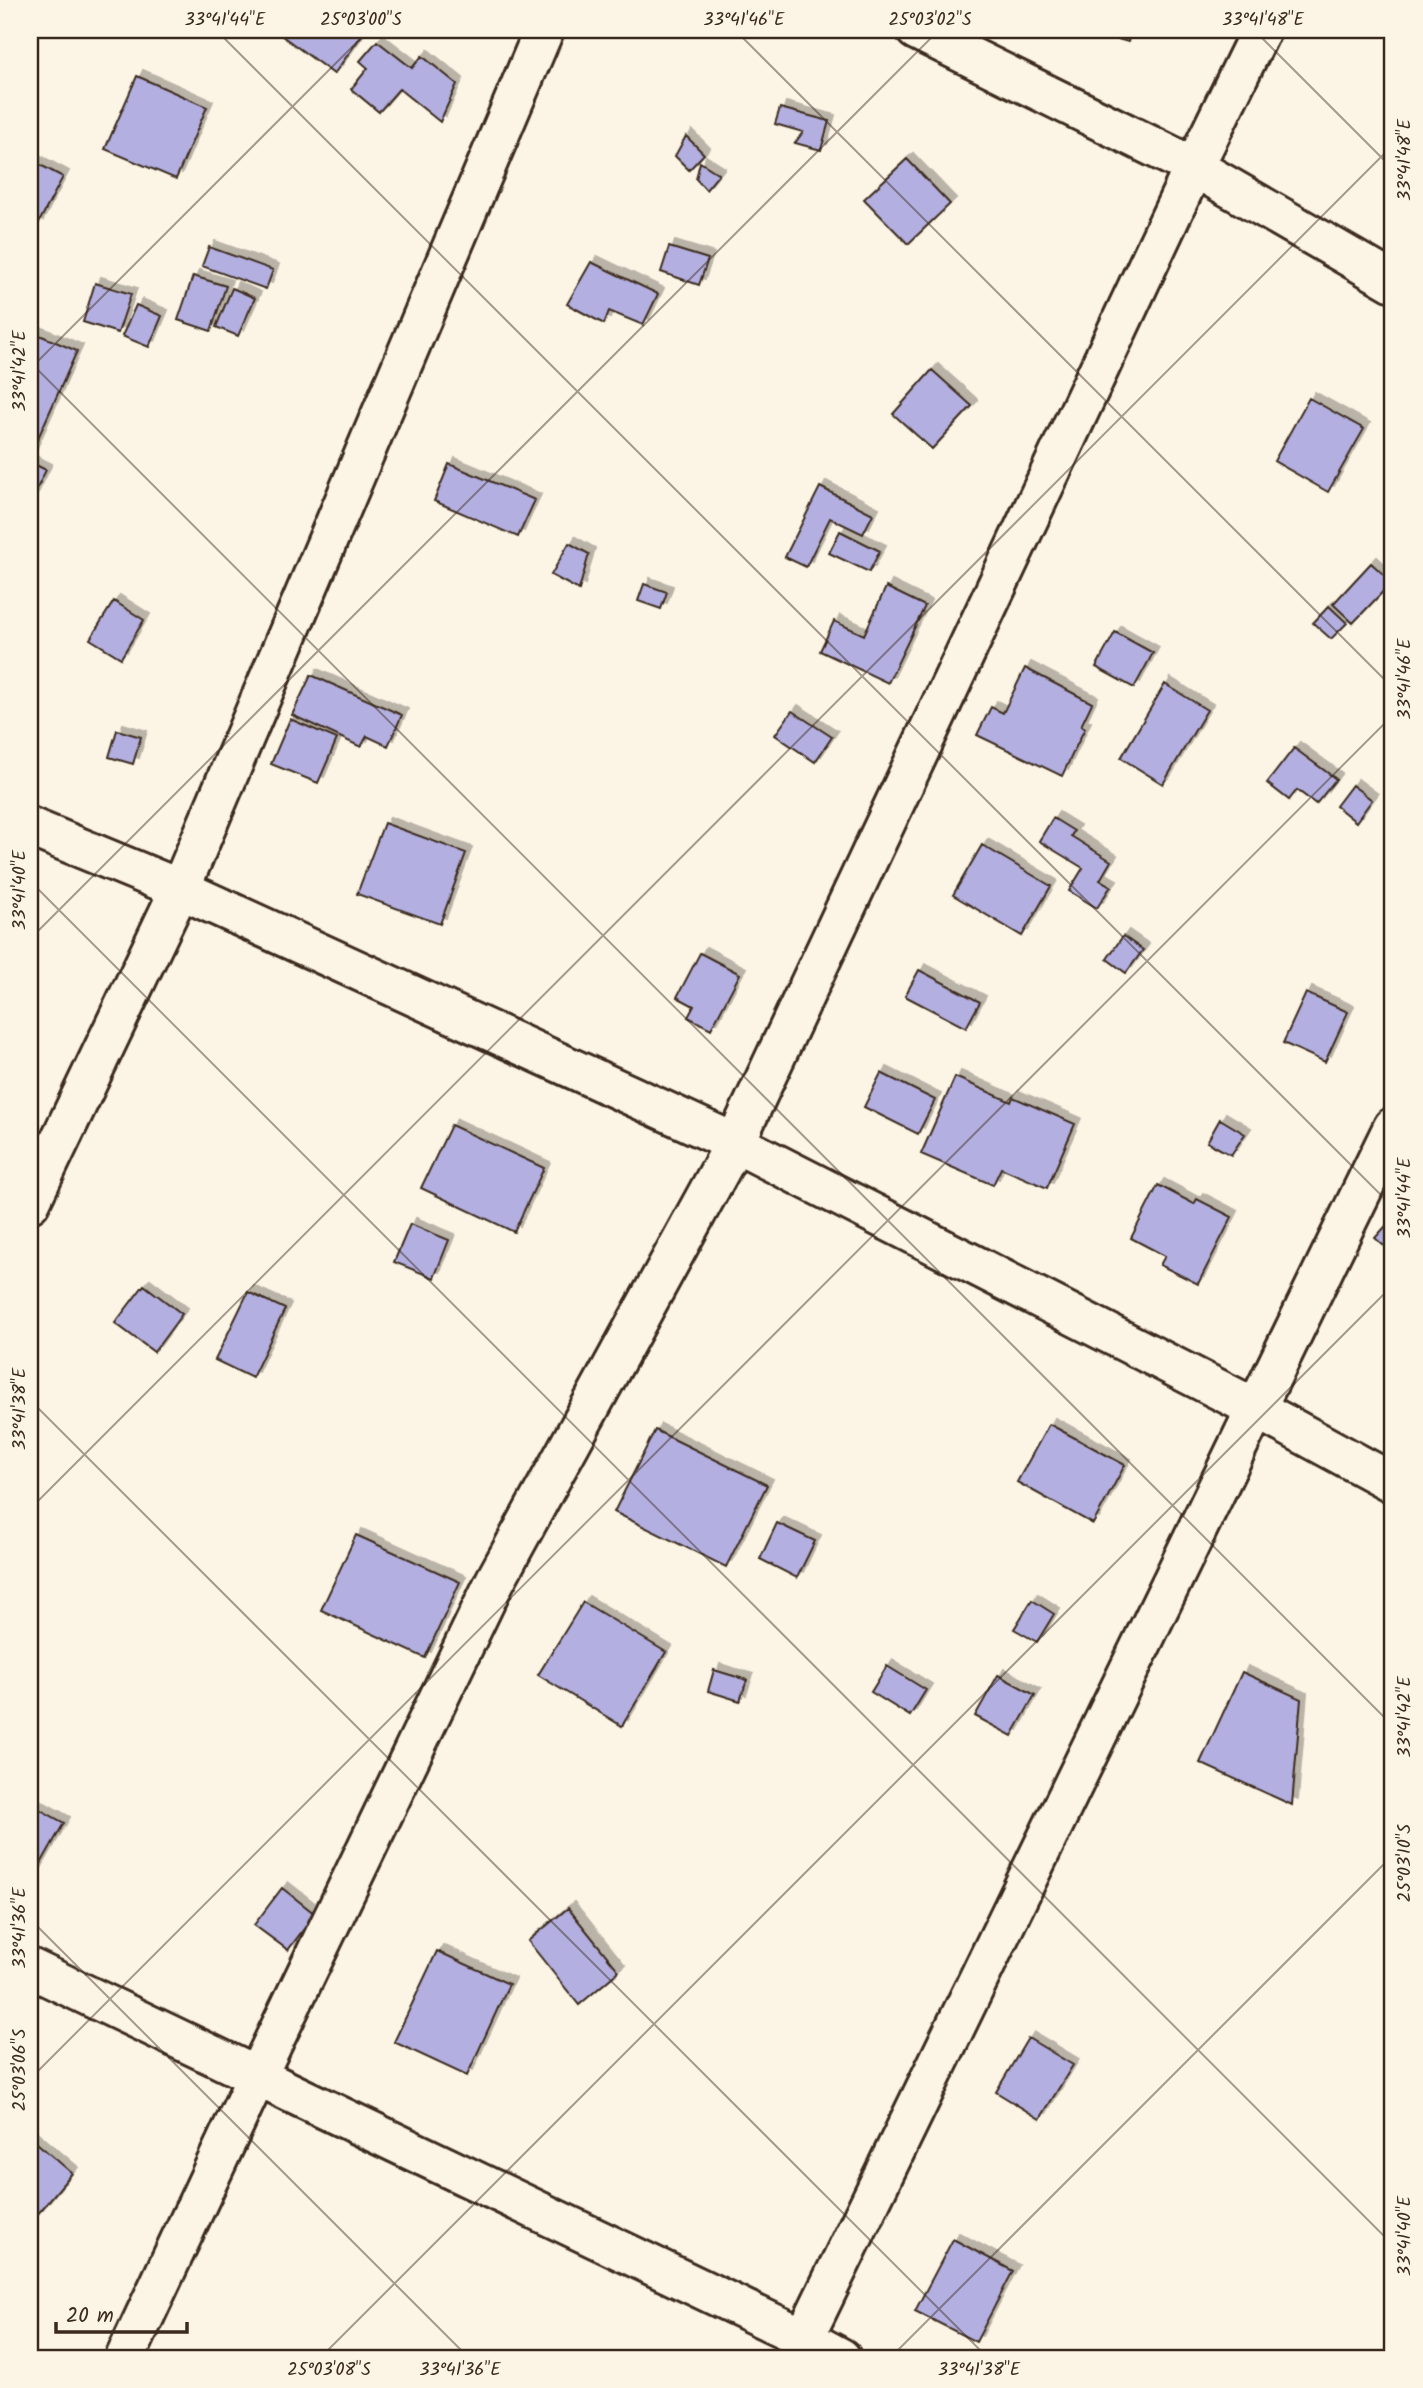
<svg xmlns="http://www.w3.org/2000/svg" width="1423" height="2388" font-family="Kalam,sans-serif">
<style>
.building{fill:#b3b0e1;stroke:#3b2a1e;stroke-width:2;filter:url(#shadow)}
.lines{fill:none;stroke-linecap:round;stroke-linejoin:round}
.street-casing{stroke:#3b2a1e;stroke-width:44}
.street{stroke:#fcf5e5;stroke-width:38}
.ticks{fill:none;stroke:#3b2a1e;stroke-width:2;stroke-opacity:0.45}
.neatline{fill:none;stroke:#3b2a1e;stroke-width:2.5}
.ticks-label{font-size:18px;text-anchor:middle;fill:#3b2a1e}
</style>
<defs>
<filter id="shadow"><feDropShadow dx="6" dy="-6" stdDeviation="0" flood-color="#0004"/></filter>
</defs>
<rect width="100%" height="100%" fill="#fcf5e5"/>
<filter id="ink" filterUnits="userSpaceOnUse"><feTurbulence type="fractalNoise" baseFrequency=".0143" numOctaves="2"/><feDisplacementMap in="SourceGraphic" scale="14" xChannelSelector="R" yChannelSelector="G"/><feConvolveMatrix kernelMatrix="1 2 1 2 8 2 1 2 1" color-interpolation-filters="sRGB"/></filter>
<g filter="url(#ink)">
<!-- building -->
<path class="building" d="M 274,30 L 356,30 L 362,35 L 334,74 Z
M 1102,30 L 1131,30 L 1128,42 L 1101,34 Z
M 377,41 L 412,68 L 422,56 L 457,84 L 440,122 L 399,89 L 379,112 L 351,89 L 368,68 L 360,61 Z
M 137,76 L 207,107 L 176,179 L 105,149 Z
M 780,108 L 829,121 L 821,150 L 795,143 L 803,132 L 775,124 Z
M 686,136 L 704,154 L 689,170 L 675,156 Z
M 907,159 L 950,204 L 908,244 L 864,199 Z
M 31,160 L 63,177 L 37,226 L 30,222 Z
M 700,162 L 719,174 L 706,190 L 696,179 Z
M 209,247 L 273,270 L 266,289 L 202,266 Z
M 669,247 L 708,259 L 699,285 L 661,272 Z
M 591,262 L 658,294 L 643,325 L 609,311 L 604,324 L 567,304 Z
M 193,276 L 226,286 L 211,331 L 178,320 Z
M 95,283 L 131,294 L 118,333 L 83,322 Z
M 232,288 L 255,298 L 238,336 L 216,327 Z
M 136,305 L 162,316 L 149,347 L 122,336 Z
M 30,331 L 77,351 L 30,456 Z
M 932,370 L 972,406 L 932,449 L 893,414 Z
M 1309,398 L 1364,429 L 1328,492 L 1274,461 Z
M 30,462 L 46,470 L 30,503 Z
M 449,464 L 535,500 L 518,537 L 434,501 Z
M 820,487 L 873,514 L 863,534 L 830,518 L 806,567 L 785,557 Z
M 840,531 L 880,551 L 869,572 L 829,553 Z
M 569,543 L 589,554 L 579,590 L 551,575 Z
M 1371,563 L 1392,582 L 1353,623 L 1333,604 Z
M 644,584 L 667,592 L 661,609 L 638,601 Z
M 886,587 L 925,606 L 888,683 L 820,651 L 834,621 L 864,635 Z
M 114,601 L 144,620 L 121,658 L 90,639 Z
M 1329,606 L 1347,623 L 1331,639 L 1313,623 Z
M 1115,632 L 1153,653 L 1134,688 L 1096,667 Z
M 1025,668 L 1092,703 L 1081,726 L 1085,728 L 1062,776 L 977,735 L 991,707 L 1003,713 Z
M 311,675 L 402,715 L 388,746 L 367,736 L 361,747 L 292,715 Z
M 1165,684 L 1207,710 L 1163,784 L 1121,758 Z
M 792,711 L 832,737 L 815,762 L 775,735 Z
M 290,719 L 337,739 L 318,783 L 271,764 Z
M 117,730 L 141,737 L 133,764 L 109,757 Z
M 1294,748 L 1336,779 L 1316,804 L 1297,790 L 1289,800 L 1267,783 Z
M 1352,785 L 1372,800 L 1356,822 L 1336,806 Z
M 1053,818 L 1074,831 L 1071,836 L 1111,861 L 1100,880 L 1111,886 L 1097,908 L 1069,891 L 1083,868 L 1039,841 Z
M 384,823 L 466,853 L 440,924 L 357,894 Z
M 982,845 L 1051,886 L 1022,936 L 953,895 Z
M 1123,936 L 1143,950 L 1126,973 L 1107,959 Z
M 700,953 L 740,974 L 711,1029 L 688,1017 L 694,1006 L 677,997 Z
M 919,970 L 980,1002 L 966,1028 L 905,996 Z
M 1306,993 L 1348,1012 L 1325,1062 L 1283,1043 Z
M 881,1073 L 935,1100 L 918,1134 L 864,1107 Z
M 955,1077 L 1011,1102 L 1013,1097 L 1075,1124 L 1047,1188 L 1001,1168 L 993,1185 L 921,1154 Z
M 1220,1119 L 1245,1134 L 1231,1155 L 1207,1142 Z
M 451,1125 L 544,1168 L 514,1232 L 421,1188 Z
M 1158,1185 L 1194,1204 L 1197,1199 L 1232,1217 L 1198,1284 L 1160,1265 L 1165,1256 L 1131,1238 Z
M 1393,1218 L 1393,1254 L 1375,1238 Z
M 410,1224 L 449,1240 L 434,1278 L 394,1262 Z
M 144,1285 L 182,1314 L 154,1352 L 115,1323 Z
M 248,1292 L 285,1309 L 252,1378 L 215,1360 Z
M 1049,1424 L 1125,1465 L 1093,1524 L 1017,1482 Z
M 655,1430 L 767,1485 L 726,1567 L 614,1512 Z
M 777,1523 L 815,1541 L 797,1578 L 760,1559 Z
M 356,1535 L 460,1582 L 425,1658 L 321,1610 Z
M 1032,1600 L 1054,1614 L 1037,1642 L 1014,1629 Z
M 583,1602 L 666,1652 L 622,1726 L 538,1675 Z
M 887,1666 L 926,1690 L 910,1716 L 871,1692 Z
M 714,1670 L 747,1680 L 740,1701 L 708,1691 Z
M 1242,1672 L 1301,1699 L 1292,1805 L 1200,1763 Z
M 998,1675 L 1035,1695 L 1012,1736 L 975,1716 Z
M 30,1804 L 64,1823 L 35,1874 L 30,1871 Z
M 282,1888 L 315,1914 L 288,1950 L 254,1925 Z
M 568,1908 L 619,1971 L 579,2005 L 528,1941 Z
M 437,1951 L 509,1984 L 467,2076 L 394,2042 Z
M 1028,2038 L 1073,2065 L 1040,2119 L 996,2092 Z
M 31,2138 L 72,2173 L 37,2215 L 30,2209 Z
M 953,2239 L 1013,2271 L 976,2342 L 915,2311 Z"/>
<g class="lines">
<defs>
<path id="street" d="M 916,30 L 1194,167 L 1393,282
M 30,827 L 180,889 L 735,1143 L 1255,1408 L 1393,1483
M 30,1203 L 180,889 L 544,30
M 30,1968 L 804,2338 L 841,2358
M 804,2338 L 1393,1127
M 125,2358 L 257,2076 L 495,1581 L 735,1143 L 1194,167 L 1261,30"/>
</defs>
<!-- street casing -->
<use href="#street" class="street-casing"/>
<!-- street -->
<use href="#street" class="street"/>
</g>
</g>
<!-- ticks -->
<path class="ticks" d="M 216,30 L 1393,1207M 735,30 L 1393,688M 1254,30 L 1393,169M 30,362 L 1393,1726M 30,369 L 369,30M 30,881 L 1393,2245M 30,939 L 939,30M 30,1400 L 988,2358M 30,1509 L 1393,145M 30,1919 L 469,2358M 30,2079 L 1393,715M 320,2358 L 1393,1285M 890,2358 L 1393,1855"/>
<!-- margin -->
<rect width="1423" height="2388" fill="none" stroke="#fcf5e5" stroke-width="77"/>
<!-- scale -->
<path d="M56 2322v10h131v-10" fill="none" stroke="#3b2a1e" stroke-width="3.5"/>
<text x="66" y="2322" font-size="21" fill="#3b2a1e" stroke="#fcf5e5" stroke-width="5" paint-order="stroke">20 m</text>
<rect x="38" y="38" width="1346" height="2312" class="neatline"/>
<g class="ticks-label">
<text x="225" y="25">33°41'44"E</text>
<text x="361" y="25">25°03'00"S</text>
<text x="744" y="25">33°41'46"E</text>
<text x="930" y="25">25°03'02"S</text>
<text x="1263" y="25">33°41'48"E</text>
<text transform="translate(1404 160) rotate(-90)" y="6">33°41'48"E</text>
<text transform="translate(19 371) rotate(-90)" y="6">33°41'42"E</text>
<text transform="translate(1404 679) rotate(-90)" y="6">33°41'46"E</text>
<text transform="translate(19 890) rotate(-90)" y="6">33°41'40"E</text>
<text transform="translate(1404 1198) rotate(-90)" y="6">33°41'44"E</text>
<text transform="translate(19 1409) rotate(-90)" y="6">33°41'38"E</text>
<text transform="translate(1404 1717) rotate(-90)" y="6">33°41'42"E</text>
<text transform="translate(1404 1863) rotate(-90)" y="6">25°03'10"S</text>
<text transform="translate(19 1928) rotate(-90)" y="6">33°41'36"E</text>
<text transform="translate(19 2070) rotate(-90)" y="6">25°03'06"S</text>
<text transform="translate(1404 2236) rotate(-90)" y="6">33°41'40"E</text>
<text x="329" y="2375">25°03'08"S</text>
<text x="460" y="2375">33°41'36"E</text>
<text x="979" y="2375">33°41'38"E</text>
</g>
</svg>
